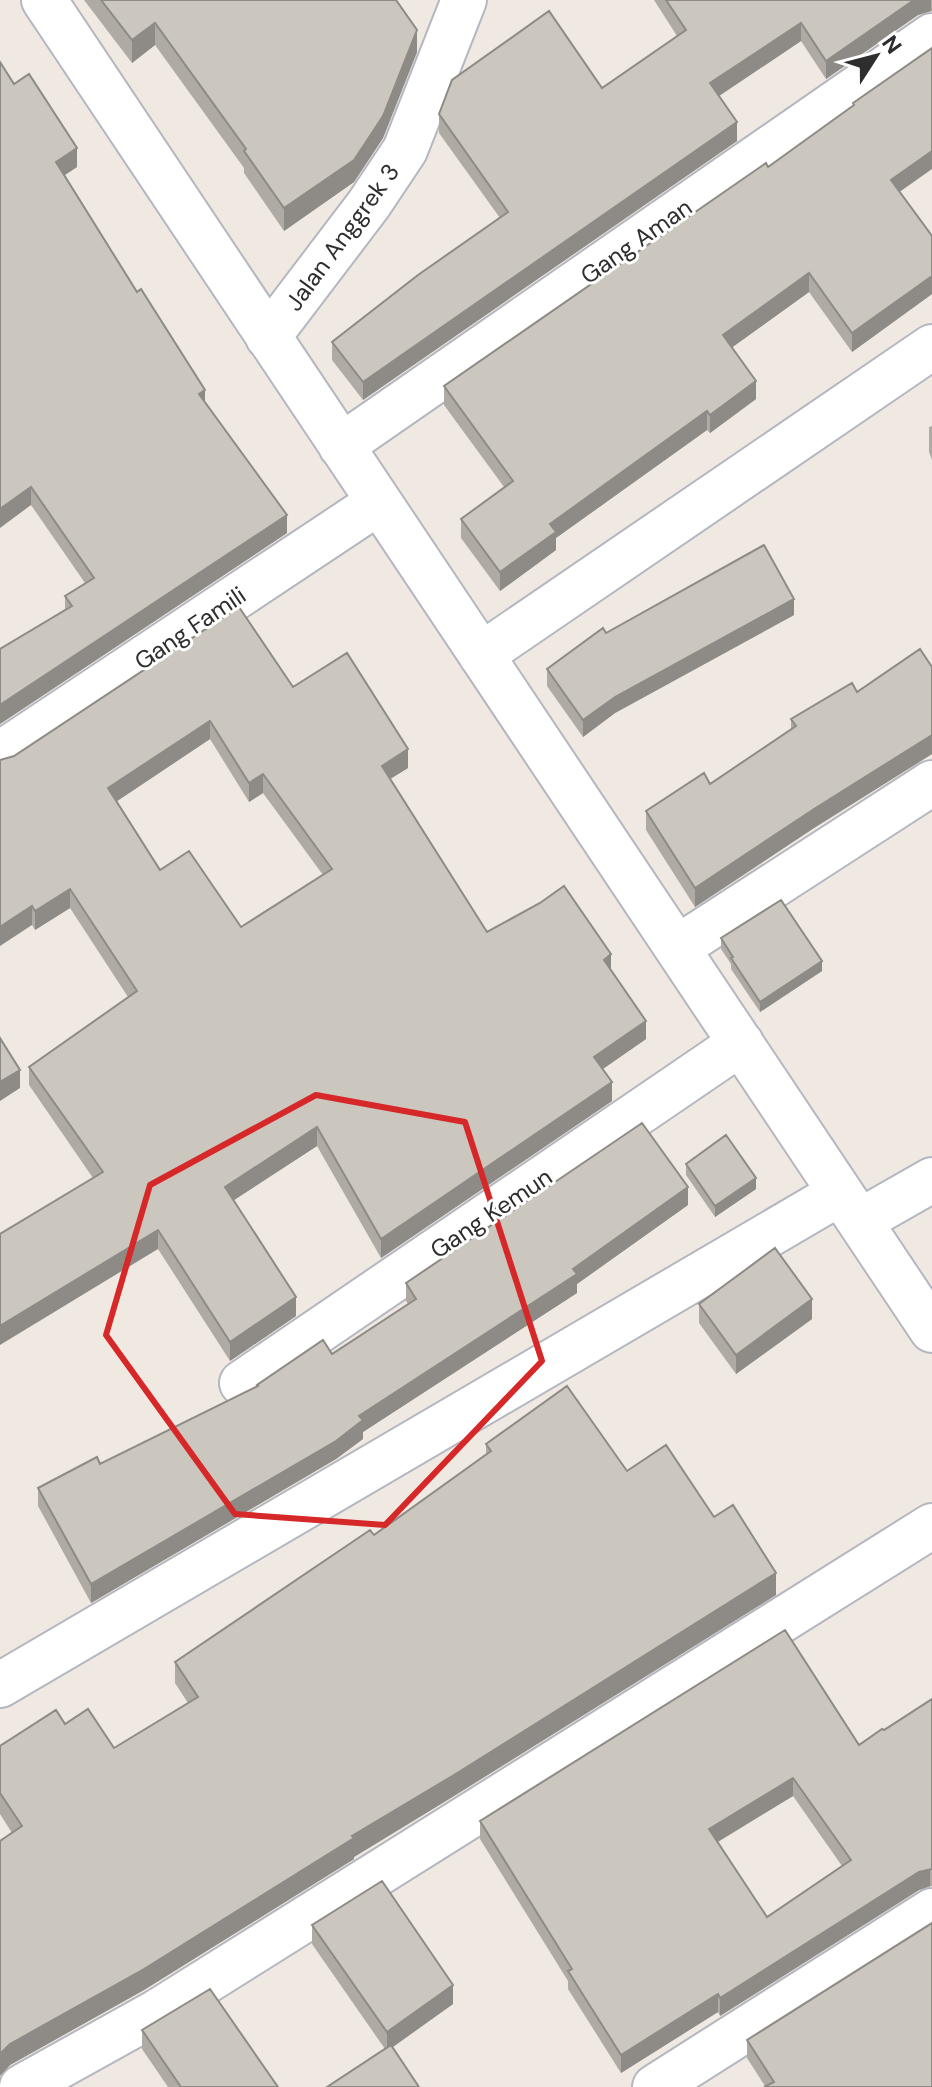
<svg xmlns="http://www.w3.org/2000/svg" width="932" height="2087" font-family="'DM Sans',sans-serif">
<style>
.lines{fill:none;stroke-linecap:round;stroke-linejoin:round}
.minor-casing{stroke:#b4b7c1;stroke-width:48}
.minor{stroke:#fff;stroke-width:44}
.wall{fill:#afaba4;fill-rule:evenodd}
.shaded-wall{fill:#8e8b86}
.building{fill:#cbc7bf;stroke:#8e8b86;stroke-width:2;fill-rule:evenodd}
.marked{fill:none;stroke:#d62828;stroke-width:6;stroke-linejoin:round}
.labels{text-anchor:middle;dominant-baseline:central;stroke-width:6;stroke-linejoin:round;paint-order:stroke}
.street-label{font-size:24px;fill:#2e2e2e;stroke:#fff}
</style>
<rect width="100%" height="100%" fill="#efe9e1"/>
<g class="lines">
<defs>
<path id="minor" d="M 44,0 L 932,1330
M 268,337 L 369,204 L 405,150 L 464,0
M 341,446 L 932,36
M 481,655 L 932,347
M 0,754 L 379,502
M 677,948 L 932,783
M 860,1221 L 932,1180
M 242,1383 L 741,1043
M 0,1685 L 840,1193
M 22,2087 L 157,2012 L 932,1526
M 655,2087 L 932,1911"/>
</defs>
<!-- minor casing -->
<use href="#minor" class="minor-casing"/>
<!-- minor -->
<use href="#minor" class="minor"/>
</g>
<!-- wall -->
<path class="wall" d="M 84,0 L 396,0 L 417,52 L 383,138 L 354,182 L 284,231 L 244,173 L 244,168 L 155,45 L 132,63 Z
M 654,0 L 932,0 L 932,11 L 918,15 L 826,79 L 801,41 L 719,96 L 737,141 L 363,400 L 332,360 L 332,342 L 500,218 L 439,133 L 439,114 L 602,88 L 677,36 Z
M 14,84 L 77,167 L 64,175 L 287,533 L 0,724 L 0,649 L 65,609 L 65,596 L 85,583 L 31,505 Z
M 853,103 L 900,192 L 932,236 L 932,294 L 852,352 L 809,292 L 732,347 L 756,399 L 710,433 L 707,430 L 556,538 L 556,550 L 500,591 L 461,538 L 461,519 L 504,487 L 444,405 L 444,386 L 768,167 L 853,106 Z
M 932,426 L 932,460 L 929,452 L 929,427 Z
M 794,615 L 615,713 L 583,737 L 547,686 L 547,669 L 606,633 Z
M 932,667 L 932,754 L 814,828 L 695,907 L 646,830 L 646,811 L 710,784 L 791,729 L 791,719 L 857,692 Z
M 293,687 L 408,768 L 390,779 L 487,932 L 611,970 L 646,1039 L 603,1069 L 612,1101 L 381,1258 L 317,1146 L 234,1200 L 296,1316 L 230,1361 L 158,1249 L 93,1178 L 29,1085 L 29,1067 L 128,997 L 70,908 L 35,930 L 32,925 L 0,760 ZM 210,739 L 249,802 L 263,793 L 323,875 L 241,927 L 160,870 L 116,802 Z
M 721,938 L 822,971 L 760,1012 L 731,969 L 731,964 L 721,949 Z
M 686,1164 L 756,1189 L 715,1217 L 686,1175 Z
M 688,1205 L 577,1284 L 577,1293 L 363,1432 L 363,1439 L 336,1459 L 91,1603 L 38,1506 L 38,1488 L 100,1464 L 257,1387 L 257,1385 L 332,1354 L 408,1304 L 406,1301 L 406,1283 Z
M 699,1304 L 812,1319 L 736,1374 L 699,1323 Z
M 486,1444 L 627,1471 L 714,1517 L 776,1595 L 454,1796 L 354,1857 L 354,1859 L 144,1990 L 10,2065 L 0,2075 L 12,1833 L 0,1814 L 0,1746 L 65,1724 L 114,1748 L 188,1703 L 175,1683 L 175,1662 L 374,1535 L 486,1454 Z
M 932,1699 L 932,1886 L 919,1890 L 720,2016 L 718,2012 L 621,2073 L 568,1989 L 568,1981 L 480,1839 L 480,1821 L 859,1745 ZM 793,1796 L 842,1866 L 767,1917 L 718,1842 Z
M 312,1925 L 453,2004 L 393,2047 L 385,2049 L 312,1944 Z
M 142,2030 L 278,2087 L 168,2087 L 142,2049 Z
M 747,2040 L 932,2087 L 765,2086 L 747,2058 Z"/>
<!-- shaded-wall -->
<path class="shaded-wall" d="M 914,0 L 931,0 L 931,11 L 918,15 L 826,79 L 826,61 Z
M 155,23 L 155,45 L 132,63 L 132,40 Z
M 801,23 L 801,41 L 710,102 L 710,83 Z
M 417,30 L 417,52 L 383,138 L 354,182 L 284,231 L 284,208 Z
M 737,122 L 737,141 L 363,400 L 363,382 Z
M 77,148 L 77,167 L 56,181 L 56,162 Z
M 932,151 L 932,169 L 891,198 L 891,180 Z
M 809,273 L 809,292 L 723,354 L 723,335 Z
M 932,276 L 932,294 L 852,352 L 852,333 Z
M 756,381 L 756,399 L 710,433 L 710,415 Z
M 205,390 L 205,409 L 199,394 Z
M 707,411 L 707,430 L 556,538 L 556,550 L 500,591 L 500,572 L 550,524 Z
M 31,487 L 31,505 L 0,528 L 0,509 Z
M 287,515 L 287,533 L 0,724 L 0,705 Z
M 794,599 L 794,615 L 615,713 L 583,737 L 583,720 L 615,697 Z
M 210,721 L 210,739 L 108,807 L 108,788 Z
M 932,735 L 932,754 L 814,828 L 695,907 L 695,888 L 814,809 Z
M 408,749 L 408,768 L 382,784 L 382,766 Z
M 263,774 L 263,793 L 249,802 L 249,783 Z
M 70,889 L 70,908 L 35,930 L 35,911 Z
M 32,906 L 32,925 L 0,946 L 0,927 Z
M 611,954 L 611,973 L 604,960 Z
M 822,961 L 822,971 L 760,1012 L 760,1002 Z
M 646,1021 L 646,1039 L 594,1075 L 594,1057 Z
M 20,1070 L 20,1088 L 0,1101 L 0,1082 Z
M 612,1082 L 612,1101 L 381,1258 L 381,1239 Z
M 317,1127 L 317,1146 L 225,1206 L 225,1187 Z
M 756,1178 L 756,1189 L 715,1217 L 715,1206 Z
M 688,1187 L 688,1205 L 577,1284 L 577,1293 L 363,1432 L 363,1439 L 336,1459 L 91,1603 L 91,1584 L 359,1416 L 573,1269 Z
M 158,1230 L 158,1249 L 0,1345 L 0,1326 Z
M 296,1297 L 296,1316 L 230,1361 L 230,1342 Z
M 812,1299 L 812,1319 L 736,1374 L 736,1355 Z
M 776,1573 L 776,1595 L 454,1796 L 354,1857 L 354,1859 L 144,1990 L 10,2065 L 0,2076 L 0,2053 L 10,2044 L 352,1836 Z
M 793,1778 L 793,1796 L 709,1847 L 709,1829 Z
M 930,1868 L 930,1886 L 919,1890 L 720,2016 L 720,1998 L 919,1872 Z
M 453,1985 L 453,2004 L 387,2051 L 387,2032 Z
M 718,1994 L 718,2012 L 621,2073 L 621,2055 Z"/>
<!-- building -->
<path class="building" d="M 101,0 L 396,0 L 417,30 L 383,116 L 354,160 L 284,208 L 244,151 L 246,149 L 155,23 L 132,40 Z
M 666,0 L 914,0 L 826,61 L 801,23 L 710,83 L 737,122 L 363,382 L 332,342 L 418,275 L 508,212 L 439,114 L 452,80 L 549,11 L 602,88 L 686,30 Z
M 932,48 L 932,151 L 891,180 L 932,236 L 932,276 L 852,333 L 809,273 L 723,335 L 756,381 L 710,415 L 707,411 L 550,524 L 556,532 L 500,572 L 461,519 L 513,481 L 444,386 L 766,163 L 768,167 L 854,105 L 853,103 Z
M 0,62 L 14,84 L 29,74 L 77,148 L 56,162 L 137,292 L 141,289 L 205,390 L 199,394 L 287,515 L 0,705 L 0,649 L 72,606 L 65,596 L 94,578 L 31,487 L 0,509 Z
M 764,545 L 794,599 L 615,697 L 583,720 L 547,669 L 603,628 L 606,633 Z
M 239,607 L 293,687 L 347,653 L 408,749 L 382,766 L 487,932 L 540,903 L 564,886 L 611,954 L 604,960 L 646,1021 L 594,1057 L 612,1082 L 381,1239 L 317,1127 L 225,1187 L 296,1297 L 230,1342 L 158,1230 L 0,1326 L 0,1234 L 103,1172 L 29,1067 L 137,991 L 70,889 L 35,911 L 32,906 L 0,927 L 0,760 L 14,756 ZM 210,721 L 249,783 L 263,774 L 332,869 L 241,927 L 189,851 L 160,870 L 108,788 Z
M 920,649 L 932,667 L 932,735 L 814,809 L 695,888 L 646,811 L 704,773 L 710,784 L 796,726 L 791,719 L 852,683 L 857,692 Z
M 781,900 L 822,961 L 760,1002 L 731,958 L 733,957 L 721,938 Z
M 0,1038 L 20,1070 L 0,1082 Z
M 642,1123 L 688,1187 L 573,1269 L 577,1274 L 359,1416 L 363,1420 L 336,1441 L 91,1584 L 38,1488 L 97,1457 L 100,1464 L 258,1386 L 257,1385 L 323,1340 L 332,1354 L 416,1299 L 406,1283 Z
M 726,1135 L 756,1178 L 715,1206 L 686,1164 Z
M 775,1248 L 812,1299 L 736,1355 L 699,1304 Z
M 567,1386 L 627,1471 L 666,1445 L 714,1517 L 733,1505 L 776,1573 L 454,1775 L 352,1836 L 354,1838 L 144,1969 L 10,2044 L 0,2054 L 0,1841 L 22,1826 L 0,1793 L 0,1746 L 56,1710 L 65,1724 L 88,1709 L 114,1748 L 198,1697 L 175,1662 L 370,1530 L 374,1535 L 491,1451 L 486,1444 Z
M 785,1630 L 859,1745 L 882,1729 L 884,1730 L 932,1699 L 932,1869 L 919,1872 L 720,1998 L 718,1994 L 621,2055 L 568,1971 L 572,1969 L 480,1821 ZM 793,1778 L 851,1860 L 767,1917 L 709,1829 Z
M 382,1881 L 453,1985 L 387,2032 L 312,1925 Z
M 932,1923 L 932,2087 L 764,2087 L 774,2082 L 747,2040 Z
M 210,1989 L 278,2087 L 181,2087 L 142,2030 Z
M 391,2045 L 419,2087 L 327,2087 Z"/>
<!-- marked area -->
<path class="marked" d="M 316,1095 L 465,1122 L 542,1361 L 385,1525 L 235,1514 L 106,1335 L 150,1185 Z"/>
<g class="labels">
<!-- street labels -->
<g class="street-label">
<text transform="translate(342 237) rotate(-54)">Jalan Anggrek 3</text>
<text transform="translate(636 241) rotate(-35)">Gang Aman</text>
<text transform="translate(190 628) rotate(-34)">Gang Famili</text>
<text transform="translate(491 1213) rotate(-34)">Gang Kemun</text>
</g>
</g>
<!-- north arrow -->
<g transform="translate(876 56) rotate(54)" stroke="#ffffff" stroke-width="6" paint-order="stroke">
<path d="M0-6L14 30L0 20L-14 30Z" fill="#2e2e2e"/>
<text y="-12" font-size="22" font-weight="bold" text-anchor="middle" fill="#2e2e2e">N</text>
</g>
</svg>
